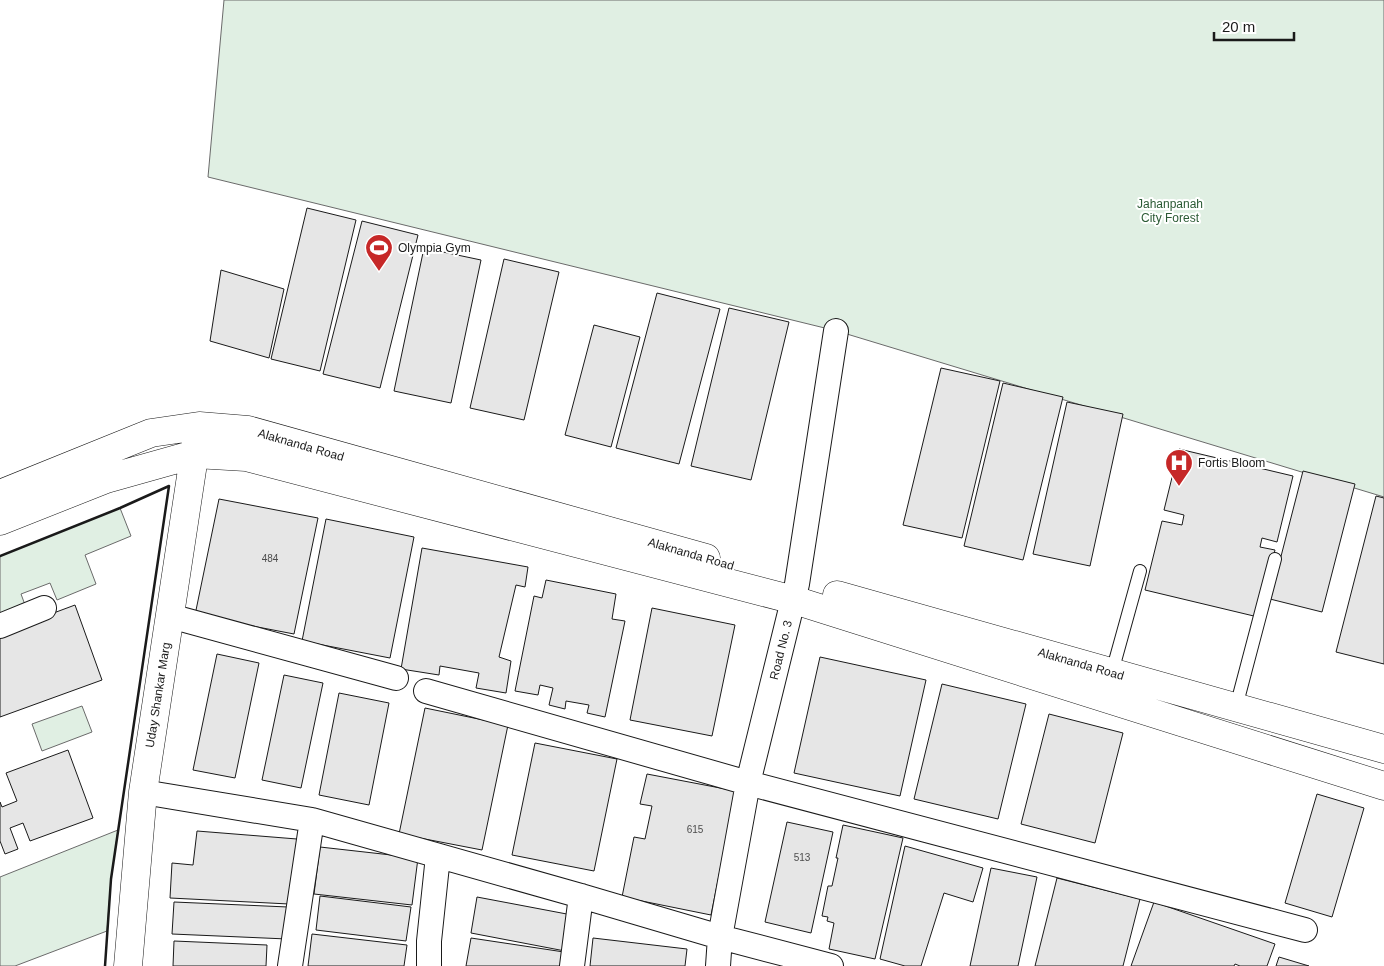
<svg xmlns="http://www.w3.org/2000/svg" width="1384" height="966" font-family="Helvetica,sans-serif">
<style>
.green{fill:#e0efe3;stroke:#6a6a6a}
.building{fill:#e6e6e6;stroke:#1a1a1a}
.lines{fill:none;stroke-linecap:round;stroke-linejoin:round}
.lane-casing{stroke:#1a1a1a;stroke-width:14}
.street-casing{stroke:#1a1a1a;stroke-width:26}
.secondary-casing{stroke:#1a1a1a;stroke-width:29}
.lane{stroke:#fff;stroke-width:12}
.street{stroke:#fff;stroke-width:24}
.secondary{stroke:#fff;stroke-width:28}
.wall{stroke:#1a1a1a;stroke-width:2.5}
.labels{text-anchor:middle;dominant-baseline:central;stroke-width:4;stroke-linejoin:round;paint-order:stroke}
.number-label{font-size:10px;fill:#4d4d4d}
.park-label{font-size:12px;fill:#2b5a34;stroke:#fff}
.poi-label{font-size:12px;fill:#1a1a1a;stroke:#fff;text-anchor:start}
.street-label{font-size:12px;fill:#1a1a1a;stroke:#fff}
</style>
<rect width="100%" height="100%" fill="#fff"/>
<!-- green -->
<path class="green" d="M 224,0 L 1384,0 L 1384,497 L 837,331 L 208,177 Z
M 120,508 L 131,536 L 85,555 L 96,584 L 57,600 L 50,583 L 21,594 L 28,613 L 0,624 L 0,556 Z
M 82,706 L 92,732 L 42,751 L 32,724 Z
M 118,830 L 111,879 L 107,931 L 15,966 L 0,966 L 0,877 Z"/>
<!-- building -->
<path class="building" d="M 307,208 L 356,220 L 320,371 L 271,359 Z
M 362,221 L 418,235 L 380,388 L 323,374 Z
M 424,248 L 481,260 L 451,403 L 394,391 Z
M 504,259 L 559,272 L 524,420 L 470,408 Z
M 221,270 L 284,289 L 269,358 L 210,341 Z
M 657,293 L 720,309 L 679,464 L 616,448 Z
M 729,308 L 789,322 L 751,480 L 691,466 Z
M 594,325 L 640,337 L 611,447 L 565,435 Z
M 941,368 L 1000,381 L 962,538 L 903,525 Z
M 1003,383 L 1063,397 L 1023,560 L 964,546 Z
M 1067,402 L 1123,414 L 1090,566 L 1033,554 Z
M 1179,449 L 1293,476 L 1277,542 L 1262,538 L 1260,547 L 1275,550 L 1258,617 L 1145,590 L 1162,521 L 1182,525 L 1184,515 L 1164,510 Z
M 1303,471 L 1355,484 L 1322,612 L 1270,599 Z
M 1376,496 L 1384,498 L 1384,664 L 1336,652 Z
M 219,499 L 318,518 L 294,634 L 195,615 Z
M 326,519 L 414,537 L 390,658 L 302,641 Z
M 422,548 L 528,567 L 525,587 L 516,585 L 499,657 L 511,661 L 506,693 L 476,688 L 479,673 L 440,666 L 439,675 L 401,669 Z
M 546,580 L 616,594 L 612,619 L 625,621 L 605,717 L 587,713 L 589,705 L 566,701 L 565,709 L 549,705 L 553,688 L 540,685 L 538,695 L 515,691 L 534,596 L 542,598 Z
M 75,605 L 102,680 L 0,717 L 0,633 Z
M 652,608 L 735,625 L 712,736 L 630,720 Z
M 217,654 L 259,663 L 235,778 L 193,770 Z
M 820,657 L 926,680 L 900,796 L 794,773 Z
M 284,675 L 323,683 L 301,788 L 262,780 Z
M 942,684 L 1026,704 L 998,819 L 914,799 Z
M 339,693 L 389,703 L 369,805 L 319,795 Z
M 425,708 L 508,725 L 482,850 L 399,834 Z
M 1049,714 L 1123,733 L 1095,843 L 1021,824 Z
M 535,743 L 617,759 L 594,871 L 512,855 Z
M 68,750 L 93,818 L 30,841 L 23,823 L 10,828 L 18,849 L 5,854 L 0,841 L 0,802 L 2,807 L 17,801 L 6,773 Z
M 647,774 L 736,791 L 711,915 L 622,897 L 634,837 L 645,839 L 652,806 L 640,804 Z
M 1317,794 L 1364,808 L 1332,917 L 1285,903 Z
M 787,822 L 833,832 L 811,933 L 765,922 Z
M 843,825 L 903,838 L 875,959 L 829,949 L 834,923 L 827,921 L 828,917 L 822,916 L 828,886 L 832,886 L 838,858 L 836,858 Z
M 197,831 L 297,839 L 289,904 L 170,898 L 172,863 L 193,865 Z
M 905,846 L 983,868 L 973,902 L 944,893 L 921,966 L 905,966 L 880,959 Z
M 320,847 L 418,858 L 412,905 L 314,894 Z
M 991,868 L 1037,877 L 1018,966 L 970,966 Z
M 1057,878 L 1140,899 L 1123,966 L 1035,966 Z
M 320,896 L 411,907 L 406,941 L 316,930 Z
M 477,897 L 572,915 L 565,951 L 471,933 Z
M 174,902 L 288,907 L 287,939 L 172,934 Z
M 1154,902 L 1275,944 L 1267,966 L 1240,966 L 1235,964 L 1234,966 L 1131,966 Z
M 312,934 L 407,945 L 404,966 L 308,966 Z
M 471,938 L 564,952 L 562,966 L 466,966 Z
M 593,938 L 687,949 L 685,966 L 590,966 Z
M 174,941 L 267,945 L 266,966 L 173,966 Z
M 1279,957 L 1309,966 L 1276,966 Z"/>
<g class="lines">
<defs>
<path id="lane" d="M 1112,672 L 1140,571
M 1236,707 L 1275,559"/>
<path id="street" d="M 170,616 L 396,678
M 0,626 L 44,608
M 426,691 L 748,783 L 1305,930
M 143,792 L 312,820 L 581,896 L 720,937 L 831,966
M 290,966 L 312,820
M 429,966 L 429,941 L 438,856
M 572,966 L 581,896
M 718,966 L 720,937 L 748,783 L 797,584 L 836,331"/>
<path id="secondary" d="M 0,494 L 151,433 L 199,426 L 248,430 L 706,558
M 0,521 L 106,479 L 195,454 L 246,457 L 794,600 L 1384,786
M 837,595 L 1384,749
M 128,966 L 143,792 L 197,437"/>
</defs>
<!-- lane casing -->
<use href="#lane" class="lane-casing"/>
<!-- street casing -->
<use href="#street" class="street-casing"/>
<!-- secondary casing -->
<use href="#secondary" class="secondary-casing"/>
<!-- lane -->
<use href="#lane" class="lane"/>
<!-- street -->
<use href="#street" class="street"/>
<!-- secondary -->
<use href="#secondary" class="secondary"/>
<!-- wall -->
<path class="wall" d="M 0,556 L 120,508 L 169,486 L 111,879 L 105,966"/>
</g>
<!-- icons -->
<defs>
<symbol id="stadium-pin" viewBox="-11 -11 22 30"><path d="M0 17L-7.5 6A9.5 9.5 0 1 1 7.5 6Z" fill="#c62828" stroke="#fff"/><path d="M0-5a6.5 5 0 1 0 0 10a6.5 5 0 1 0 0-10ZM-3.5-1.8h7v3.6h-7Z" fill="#fff"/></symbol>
<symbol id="hospital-pin" viewBox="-11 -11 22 30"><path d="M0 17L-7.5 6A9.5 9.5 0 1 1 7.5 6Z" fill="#c62828" stroke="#fff"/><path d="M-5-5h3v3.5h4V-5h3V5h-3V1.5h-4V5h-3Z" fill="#fff"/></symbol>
</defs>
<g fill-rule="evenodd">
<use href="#stadium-pin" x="363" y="232" width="32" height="43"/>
<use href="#hospital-pin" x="1163" y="447" width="32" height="43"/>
</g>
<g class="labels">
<!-- number labels -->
<g class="number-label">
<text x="270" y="558">484</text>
<text x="695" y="829">615</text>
<text x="802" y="857">513</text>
</g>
<!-- park labels -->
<g class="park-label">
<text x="1170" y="204">Jahanpanah<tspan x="1170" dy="14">City Forest</tspan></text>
</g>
<!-- poi labels -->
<g class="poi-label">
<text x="398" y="248">Olympia Gym</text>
<text x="1198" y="463">Fortis Bloom</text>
</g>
<!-- street labels -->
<g class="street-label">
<text transform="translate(301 445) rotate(16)">Alaknanda Road</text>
<text transform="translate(691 554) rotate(16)">Alaknanda Road</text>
<text transform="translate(781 650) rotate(-76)">Road No. 3</text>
<text transform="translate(1081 664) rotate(16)">Alaknanda Road</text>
<text transform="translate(158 695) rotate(-81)">Uday Shankar Marg</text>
</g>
</g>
<!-- scale -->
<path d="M1214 32v8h80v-8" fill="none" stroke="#1a1a1a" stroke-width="2.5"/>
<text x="1222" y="32" font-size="15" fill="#1a1a1a" stroke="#ffffff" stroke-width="4" paint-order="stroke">20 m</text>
</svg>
